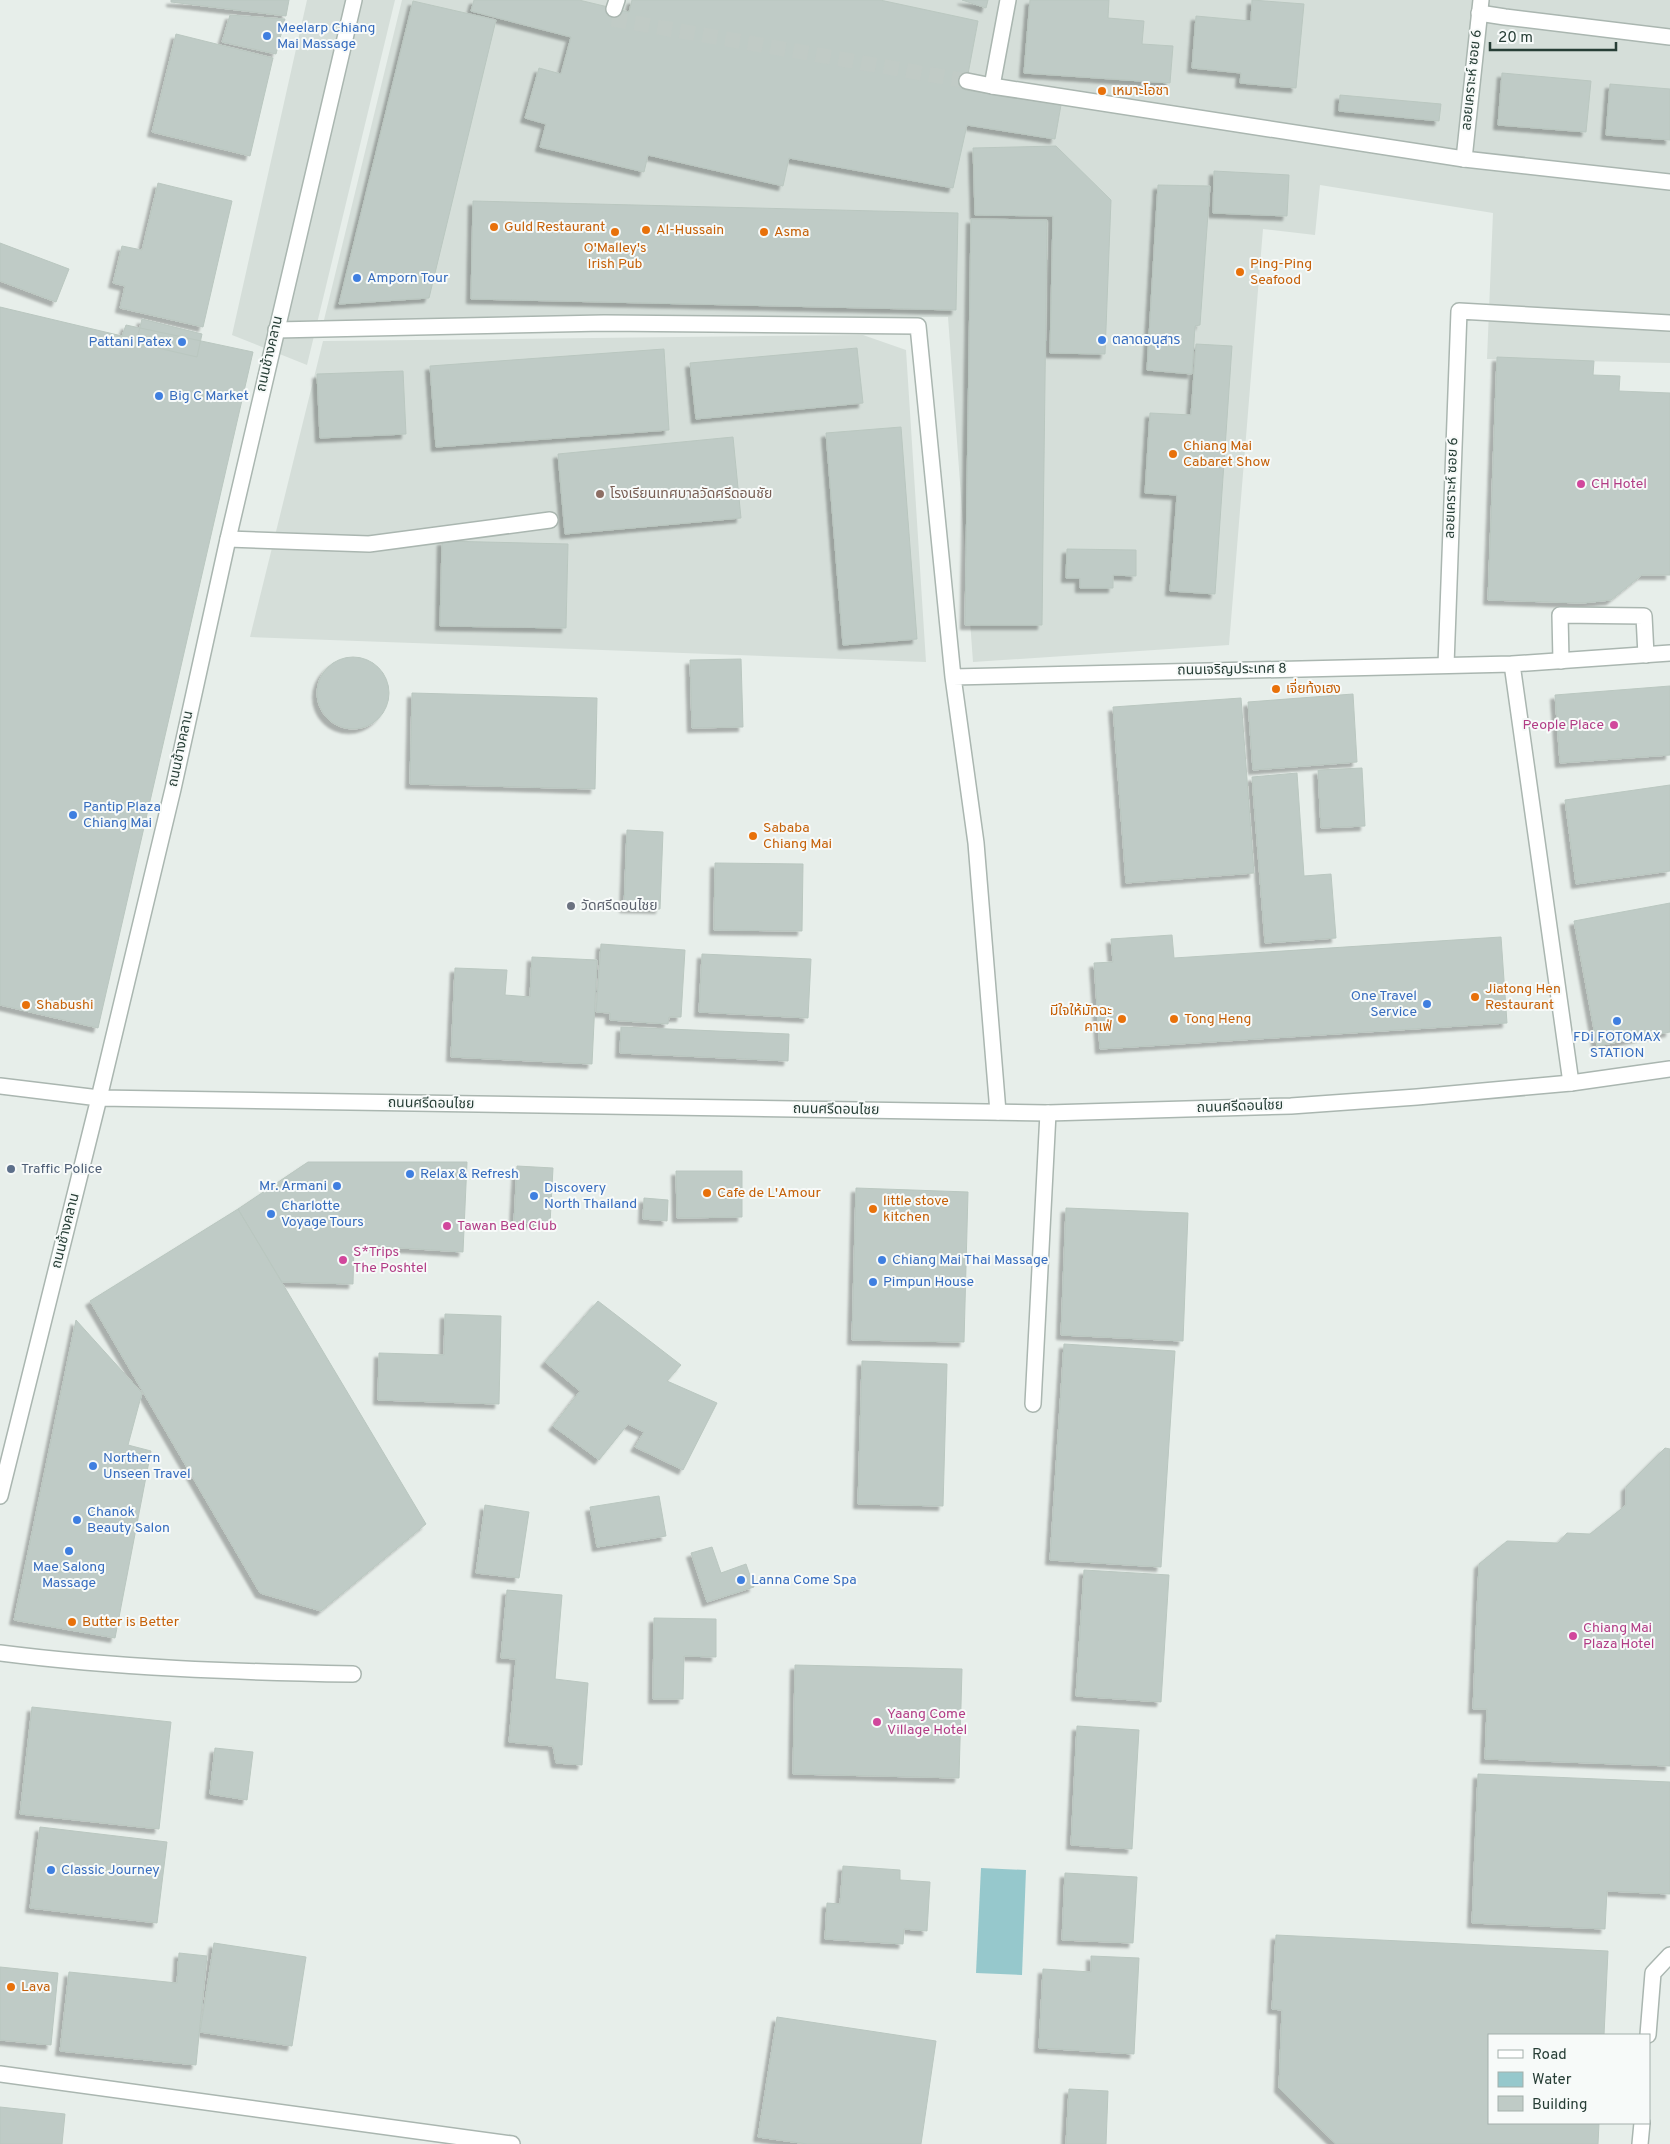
<svg xmlns="http://www.w3.org/2000/svg" width="1670" height="2144" font-family="Overpass,'Noto Sans Thai',sans-serif">
<style>
.built{fill:#d5ded9}
.water{fill:#96c8cc}
.building{fill:#bfcbc6;stroke:#bac7c0;filter:url(#shadow)}
.lines{fill:none;stroke-linecap:round;stroke-linejoin:round}
.pedestrian-tunnel{stroke:#c1cbc6;stroke-width:15;stroke-dasharray:15 8;stroke-linecap:butt}
.service-casing{stroke:#aab6b0;stroke-width:18}
.pedestrian-casing{stroke:#aab6b0;stroke-width:18}
.minor-casing{stroke:#aab6b0;stroke-width:18}
.tertiary-casing{stroke:#aab6b0;stroke-width:18}
.service{stroke:#fff;stroke-width:15}
.pedestrian{stroke:#fff;stroke-width:15}
.minor{stroke:#fff;stroke-width:15}
.tertiary{stroke:#fff;stroke-width:15}
.shop-dot{fill:#3f7fe0;stroke:#f7faf9;stroke-width:2}
.food-dot{fill:#e8710a;stroke:#f7faf9;stroke-width:2}
.hotel-dot{fill:#d1479c;stroke:#f7faf9;stroke-width:2}
.education-dot{fill:#8d6e63;stroke:#f7faf9;stroke-width:2}
.worship-dot{fill:#6b7280;stroke:#f7faf9;stroke-width:2}
.service-dot{fill:#5c6f8a;stroke:#f7faf9;stroke-width:2}
.labels{text-anchor:middle;dominant-baseline:central;stroke-width:4;stroke-linejoin:round;paint-order:stroke}
.shop-label{font-size:14px;fill:#366cbe;stroke:#f7faf9;text-anchor:start}
.street-label{font-size:14px;fill:#273e36;stroke:#f7faf9}
.food-label{font-size:14px;fill:#c56008;stroke:#f7faf9;text-anchor:start}
.hotel-label{font-size:14px;fill:#b23c85;stroke:#f7faf9;text-anchor:start}
.education-label{font-size:14px;fill:#785e54;stroke:#f7faf9;text-anchor:start}
.worship-label{font-size:14px;fill:#5b616d;stroke:#f7faf9;text-anchor:start}
.service-label{font-size:14px;fill:#4e5e75;stroke:#f7faf9;text-anchor:start}
</style>
<defs>
<filter id="shadow"><feDropShadow dx="-4.5" dy="4.5" stdDeviation="1" flood-color="#0004"/></filter>
</defs>
<rect width="100%" height="100%" fill="#e7eeea"/>
<!-- built -->
<path class="built" d="M 307,0 L 395,0 L 307,365 L 232,335 Z
M 402,0 L 1670,0 L 1670,363 L 1487,359 L 1493,213 L 1320,185 L 1315,235 L 1263,229 L 1229,645 L 973,662 L 948,317 L 324,320 Z
M 863,335 L 906,350 L 926,662 L 250,637 L 323,341 Z"/>
<!-- water -->
<path class="water" d="M 981,1868 L 1026,1870 L 1022,1975 L 976,1973 Z"/>
<!-- building -->
<path class="building" d="M 171,0 L 289,0 L 286,16 L 171,2 Z
M 474,0 L 579,0 L 629,12 L 632,0 L 880,0 L 978,21 L 965,90 L 1061,105 L 1055,139 L 967,125 L 953,188 L 789,158 L 783,186 L 648,155 L 644,172 L 540,147 L 546,124 L 525,118 L 539,68 L 561,74 L 571,37 L 471,11 Z
M 962,0 L 988,0 L 986,8 Z
M 1030,0 L 1109,0 L 1108,18 L 1144,21 L 1142,44 L 1173,46 L 1170,83 L 1024,73 Z
M 1252,0 L 1304,4 L 1296,88 L 1240,83 L 1241,73 L 1192,68 L 1196,16 L 1251,21 Z
M 413,1 L 496,20 L 429,298 L 339,304 Z
M 230,15 L 285,19 L 276,54 L 222,42 Z
M 176,34 L 273,58 L 250,156 L 152,132 Z
M 1502,73 L 1591,81 L 1586,132 L 1498,125 Z
M 1610,84 L 1670,89 L 1670,140 L 1606,135 Z
M 1340,95 L 1441,104 L 1439,121 L 1339,111 Z
M 1056,146 L 1111,200 L 1105,354 L 1050,353 L 1053,216 L 975,215 L 973,148 Z
M 1214,171 L 1289,175 L 1287,216 L 1213,213 Z
M 158,183 L 232,201 L 203,327 L 120,308 L 125,286 L 113,283 L 122,246 L 142,250 Z
M 1158,185 L 1210,186 L 1200,325 L 1195,326 L 1192,374 L 1147,370 Z
M 473,201 L 958,213 L 956,310 L 471,299 Z
M 971,219 L 1047,220 L 1042,625 L 965,625 Z
M 0,243 L 69,269 L 56,302 L 0,281 Z
M 0,307 L 122,336 L 126,325 L 253,352 L 98,1028 L 0,1005 Z
M 142,319 L 202,334 L 197,357 L 136,343 Z
M 1196,344 L 1232,346 L 1215,594 L 1170,591 L 1177,495 L 1145,493 L 1150,413 L 1191,415 Z
M 857,348 L 863,403 L 696,419 L 690,363 Z
M 664,349 L 669,430 L 436,447 L 430,366 Z
M 1497,357 L 1594,361 L 1593,375 L 1620,376 L 1619,391 L 1670,393 L 1670,575 L 1642,575 L 1611,600 L 1582,603 L 1488,600 Z
M 403,371 L 406,434 L 320,438 L 317,374 Z
M 901,427 L 917,639 L 843,645 L 826,433 Z
M 733,437 L 741,518 L 565,534 L 558,454 Z
M 442,541 L 568,544 L 566,628 L 440,626 Z
M 1067,549 L 1136,550 L 1136,576 L 1113,575 L 1113,588 L 1080,588 L 1080,578 L 1066,578 Z
M317 693a36 36 0 1 1 72 0a36 36 0 1 1-72 0Z
M 741,659 L 743,727 L 692,728 L 690,660 Z
M 1670,686 L 1670,755 L 1560,763 L 1555,695 Z
M 412,693 L 597,698 L 595,789 L 410,784 Z
M 1353,694 L 1357,762 L 1253,770 L 1248,702 Z
M 1241,698 L 1254,873 L 1126,883 L 1113,707 Z
M 1362,768 L 1365,826 L 1321,828 L 1318,770 Z
M 1297,773 L 1304,876 L 1331,874 L 1336,938 L 1265,943 L 1252,777 Z
M 1670,785 L 1670,871 L 1576,884 L 1565,800 Z
M 627,830 L 663,832 L 660,909 L 624,908 Z
M 715,863 L 803,864 L 802,931 L 714,930 Z
M 1670,903 L 1670,1032 L 1597,1046 L 1574,921 Z
M 1172,935 L 1174,958 L 1501,937 L 1507,1023 L 1100,1049 L 1094,963 L 1113,962 L 1111,939 Z
M 601,944 L 685,950 L 681,1017 L 669,1017 L 668,1024 L 610,1020 L 610,1013 L 596,1012 Z
M 702,954 L 811,959 L 808,1018 L 699,1012 Z
M 532,957 L 597,960 L 592,1064 L 451,1057 L 455,968 L 507,970 L 505,995 L 530,997 Z
M 621,1027 L 789,1034 L 788,1061 L 620,1053 Z
M 308,1162 L 467,1162 L 463,1252 L 354,1245 L 353,1284 L 282,1282 L 238,1209 Z
M 517,1166 L 553,1168 L 550,1224 L 514,1222 Z
M 676,1171 L 742,1171 L 742,1217 L 677,1218 Z
M 856,1188 L 968,1192 L 964,1342 L 852,1340 Z
M 644,1198 L 668,1200 L 667,1221 L 643,1219 Z
M 1066,1208 L 1188,1213 L 1183,1341 L 1061,1335 Z
M 238,1209 L 426,1524 L 321,1611 L 260,1593 L 90,1301 Z
M 598,1301 L 681,1365 L 667,1381 L 717,1403 L 683,1470 L 635,1447 L 644,1432 L 628,1424 L 599,1460 L 553,1426 L 580,1391 L 545,1362 Z
M 445,1314 L 501,1316 L 499,1404 L 378,1400 L 379,1353 L 444,1355 Z
M 76,1320 L 142,1393 L 128,1445 L 151,1451 L 115,1638 L 14,1620 Z
M 1064,1344 L 1175,1351 L 1161,1567 L 1050,1560 Z
M 862,1361 L 947,1364 L 943,1506 L 858,1504 Z
M 1665,1448 L 1670,1449 L 1670,1766 L 1485,1759 L 1487,1709 L 1473,1709 L 1479,1564 L 1507,1541 L 1558,1543 L 1567,1533 L 1590,1534 L 1626,1505 L 1626,1487 Z
M 659,1496 L 666,1536 L 597,1547 L 590,1507 Z
M 485,1505 L 529,1512 L 519,1578 L 476,1573 Z
M 712,1547 L 721,1573 L 746,1564 L 754,1587 L 707,1602 L 691,1553 Z
M 1084,1570 L 1169,1575 L 1161,1702 L 1076,1696 Z
M 507,1590 L 562,1595 L 555,1679 L 588,1683 L 582,1765 L 556,1763 L 553,1746 L 509,1742 L 516,1659 L 501,1658 Z
M 654,1618 L 716,1619 L 716,1657 L 684,1656 L 683,1699 L 653,1699 Z
M 795,1665 L 962,1669 L 959,1778 L 793,1774 Z
M 32,1707 L 171,1722 L 159,1829 L 20,1814 Z
M 1077,1726 L 1139,1730 L 1132,1849 L 1071,1845 Z
M 215,1748 L 253,1752 L 247,1800 L 210,1794 Z
M 1478,1774 L 1670,1782 L 1670,1894 L 1607,1891 L 1605,1929 L 1472,1923 Z
M 40,1827 L 167,1842 L 157,1923 L 30,1908 Z
M 843,1866 L 900,1870 L 900,1880 L 930,1882 L 927,1931 L 904,1929 L 903,1944 L 825,1939 L 827,1903 L 840,1904 Z
M 1065,1873 L 1137,1877 L 1133,1943 L 1062,1940 Z
M 1276,1935 L 1608,1951 L 1604,2035 L 1489,2035 L 1489,2123 L 1599,2123 L 1598,2144 L 1336,2144 L 1279,2088 L 1282,2010 L 1272,2009 Z
M 214,1943 L 306,1957 L 292,2046 L 200,2032 Z
M 179,1953 L 207,1956 L 196,2065 L 60,2051 L 69,1972 L 177,1983 Z
M 1091,1956 L 1139,1958 L 1134,2054 L 1039,2048 L 1043,1969 L 1091,1972 Z
M 0,1967 L 58,1973 L 51,2045 L 0,2040 Z
M 777,2017 L 936,2041 L 921,2144 L 807,2144 L 758,2137 Z
M 1069,2089 L 1108,2091 L 1106,2144 L 1066,2144 Z
M 0,2107 L 65,2114 L 62,2144 L 0,2144 Z"/>
<g class="lines">
<!-- pedestrian-tunnel -->
<path class="pedestrian-tunnel" d="M 612,19 L 967,81"/>
<defs>
<path id="service" d="M 1008,0 L 992,86 L 1464,159
M 614,9 L 617,0
M 1479,13 L 1505,17 L 1670,37
M 228,539 L 369,544 L 550,520
M 1561,661 L 1560,615 L 1644,616 L 1646,655
M 1446,665 L 1459,311 L 1670,323
M 1033,1404 L 1048,1113
M 0,1653 C 117,1668 235,1672 353,1674"/>
<path id="pedestrian" d="M 967,81 L 992,86
M 1464,159 L 1670,182"/>
<path id="minor" d="M 1464,159 L 1481,0
M 276,330 L 604,323 L 918,326 L 953,677 L 976,843 L 998,1112
M 1512,664 L 1571,1083
M 953,677 L 1512,664 L 1670,653
M 1648,2035 L 1653,1973 L 1670,1955
M 0,2074 L 512,2144
M 1640,2144 L 1642,2123"/>
<path id="tertiary" d="M 0,1086 L 99,1098 L 1048,1113 L 1291,1106 L 1417,1097 L 1571,1083 L 1670,1069
M 0,1496 L 99,1098 L 173,789 L 228,539 L 354,0"/>
</defs>
<!-- service casing -->
<use href="#service" class="service-casing"/>
<!-- pedestrian casing -->
<use href="#pedestrian" class="pedestrian-casing"/>
<!-- minor casing -->
<use href="#minor" class="minor-casing"/>
<!-- tertiary casing -->
<use href="#tertiary" class="tertiary-casing"/>
<!-- service -->
<use href="#service" class="service"/>
<!-- pedestrian -->
<use href="#pedestrian" class="pedestrian"/>
<!-- minor -->
<use href="#minor" class="minor"/>
<!-- tertiary -->
<use href="#tertiary" class="tertiary"/>
</g>
<!-- markers -->
<g class="shop-dot">
<circle cx="267" cy="36" r="5"/>
<circle cx="357" cy="278" r="5"/>
<circle cx="1102" cy="340" r="5"/>
<circle cx="182" cy="342" r="5"/>
<circle cx="159" cy="396" r="5"/>
<circle cx="73" cy="815" r="5"/>
<circle cx="1427" cy="1004" r="5"/>
<circle cx="1617" cy="1021" r="5"/>
<circle cx="410" cy="1174" r="5"/>
<circle cx="337" cy="1186" r="5"/>
<circle cx="534" cy="1196" r="5"/>
<circle cx="271" cy="1214" r="5"/>
<circle cx="882" cy="1260" r="5"/>
<circle cx="873" cy="1282" r="5"/>
<circle cx="93" cy="1466" r="5"/>
<circle cx="77" cy="1520" r="5"/>
<circle cx="69" cy="1551" r="5"/>
<circle cx="741" cy="1580" r="5"/>
<circle cx="51" cy="1870" r="5"/>
</g>
<g class="food-dot">
<circle cx="1102" cy="91" r="5"/>
<circle cx="494" cy="227" r="5"/>
<circle cx="646" cy="230" r="5"/>
<circle cx="615" cy="232" r="5"/>
<circle cx="764" cy="232" r="5"/>
<circle cx="1240" cy="272" r="5"/>
<circle cx="1173" cy="454" r="5"/>
<circle cx="1276" cy="689" r="5"/>
<circle cx="753" cy="836" r="5"/>
<circle cx="1475" cy="997" r="5"/>
<circle cx="26" cy="1005" r="5"/>
<circle cx="1122" cy="1019" r="5"/>
<circle cx="1174" cy="1019" r="5"/>
<circle cx="707" cy="1193" r="5"/>
<circle cx="873" cy="1209" r="5"/>
<circle cx="72" cy="1622" r="5"/>
<circle cx="11" cy="1987" r="5"/>
</g>
<g class="hotel-dot">
<circle cx="1581" cy="484" r="5"/>
<circle cx="1614" cy="725" r="5"/>
<circle cx="447" cy="1226" r="5"/>
<circle cx="343" cy="1260" r="5"/>
<circle cx="1573" cy="1636" r="5"/>
<circle cx="877" cy="1722" r="5"/>
</g>
<circle class="education-dot" cx="600" cy="494" r="5"/>
<circle class="worship-dot" cx="571" cy="906" r="5"/>
<circle class="service-dot" cx="11" cy="1169" r="5"/>
<g class="labels">
<!-- shop labels -->
<g class="shop-label">
<text x="277" y="28">Meelarp Chiang<tspan x="277" dy="16">Mai Massage</tspan></text>
<text x="367" y="278">Amporn Tour</text>
<text x="1112" y="340">ตลาดอนุสาร</text>
<text x="172" y="342" text-anchor="end">Pattani Patex</text>
<text x="169" y="396">Big C Market</text>
<text x="83" y="807">Pantip Plaza<tspan x="83" dy="16">Chiang Mai</tspan></text>
<text x="1417" y="996" text-anchor="end">One Travel<tspan x="1417" dy="16">Service</tspan></text>
<text x="1617" y="1037" text-anchor="middle">FDi FOTOMAX<tspan x="1617" dy="16">STATION</tspan></text>
<text x="420" y="1174">Relax &amp; Refresh</text>
<text x="327" y="1186" text-anchor="end">Mr. Armani</text>
<text x="544" y="1188">Discovery<tspan x="544" dy="16">North Thailand</tspan></text>
<text x="281" y="1206">Charlotte<tspan x="281" dy="16">Voyage Tours</tspan></text>
<text x="892" y="1260">Chiang Mai Thai Massage</text>
<text x="883" y="1282">Pimpun House</text>
<text x="103" y="1458">Northern<tspan x="103" dy="16">Unseen Travel</tspan></text>
<text x="87" y="1512">Chanok<tspan x="87" dy="16">Beauty Salon</tspan></text>
<text x="69" y="1567" text-anchor="middle">Mae Salong<tspan x="69" dy="16">Massage</tspan></text>
<text x="751" y="1580">Lanna Come Spa</text>
<text x="61" y="1870">Classic Journey</text>
</g>
<!-- street labels -->
<g class="street-label">
<text transform="translate(1472 80) rotate(-84)">ลอยเคราะห์ ซอย 6</text>
<text transform="translate(270 354) rotate(-77)">ถนนช้างคลาน</text>
<text transform="translate(1452 488) rotate(-88)">ลอยเคราะห์ ซอย 6</text>
<text transform="translate(1232 670) rotate(-1)">ถนนเจริญประเทศ 8</text>
<text transform="translate(181 749) rotate(-78)">ถนนช้างคลาน</text>
<text transform="translate(431 1104) rotate(1)">ถนนศรีดอนไชย</text>
<text transform="translate(1240 1107) rotate(-2)">ถนนศรีดอนไชย</text>
<text transform="translate(836 1110) rotate(1)">ถนนศรีดอนไชย</text>
<text transform="translate(66 1231) rotate(-76)">ถนนช้างคลาน</text>
</g>
<!-- food labels -->
<g class="food-label">
<text x="1112" y="91">เหมาะโอชา</text>
<text x="504" y="227">Guld Restaurant</text>
<text x="656" y="230">Al-Hussain</text>
<text x="774" y="232">Asma</text>
<text x="615" y="248" text-anchor="middle">O'Malley's<tspan x="615" dy="16">Irish Pub</tspan></text>
<text x="1250" y="264">Ping-Ping<tspan x="1250" dy="16">Seafood</tspan></text>
<text x="1183" y="446">Chiang Mai<tspan x="1183" dy="16">Cabaret Show</tspan></text>
<text x="1286" y="689">เจี่ยท้งเฮง</text>
<text x="763" y="828">Sababa<tspan x="763" dy="16">Chiang Mai</tspan></text>
<text x="1485" y="989">Jiatong Hen<tspan x="1485" dy="16">Restaurant</tspan></text>
<text x="36" y="1005">Shabushi</text>
<text x="1112" y="1011" text-anchor="end">มีใจให้มัทฉะ<tspan x="1112" dy="16">คาเฟ่</tspan></text>
<text x="1184" y="1019">Tong Heng</text>
<text x="717" y="1193">Cafe de L'Amour</text>
<text x="883" y="1201">little stove<tspan x="883" dy="16">kitchen</tspan></text>
<text x="82" y="1622">Butter is Better</text>
<text x="21" y="1987">Lava</text>
</g>
<!-- hotel labels -->
<g class="hotel-label">
<text x="1591" y="484">CH Hotel</text>
<text x="1604" y="725" text-anchor="end">People Place</text>
<text x="457" y="1226">Tawan Bed Club</text>
<text x="353" y="1252">S*Trips<tspan x="353" dy="16">The Poshtel</tspan></text>
<text x="1583" y="1628">Chiang Mai<tspan x="1583" dy="16">Plaza Hotel</tspan></text>
<text x="887" y="1714">Yaang Come<tspan x="887" dy="16">Village Hotel</tspan></text>
</g>
<!-- education labels -->
<g class="education-label">
<text x="610" y="494">โรงเรียนเทศบาลวัดศรีดอนชัย</text>
</g>
<!-- worship labels -->
<g class="worship-label">
<text x="581" y="906">วัดศรีดอนไชย</text>
</g>
<!-- service labels -->
<g class="service-label">
<text x="21" y="1169">Traffic Police</text>
</g>
</g>
<!-- legend -->
<rect x="1488" y="2034" width="162" height="90" fill="#f7faf9" stroke="#a4afab"/>
<rect x="1498" y="2050" width="25" height="8" fill="#ffffff" stroke="#a4afab"/>
<text x="1532" y="2059" font-size="15" fill="#273e36">Road</text>
<rect x="1498" y="2072" width="25" height="15" fill="#96c8cc" stroke="#a4afab"/>
<text x="1532" y="2084" font-size="15" fill="#273e36">Water</text>
<rect x="1498" y="2096" width="25" height="15" fill="#bfcbc6" stroke="#a4afab"/>
<text x="1532" y="2109" font-size="15" fill="#273e36">Building</text>
<!-- scale -->
<path d="M1490 42v8h126v-8" fill="none" stroke="#273e36" stroke-width="2.5"/>
<text x="1498" y="42" font-size="15" fill="#273e36" stroke="#f7faf9" stroke-width="4" paint-order="stroke">20 m</text>
</svg>
